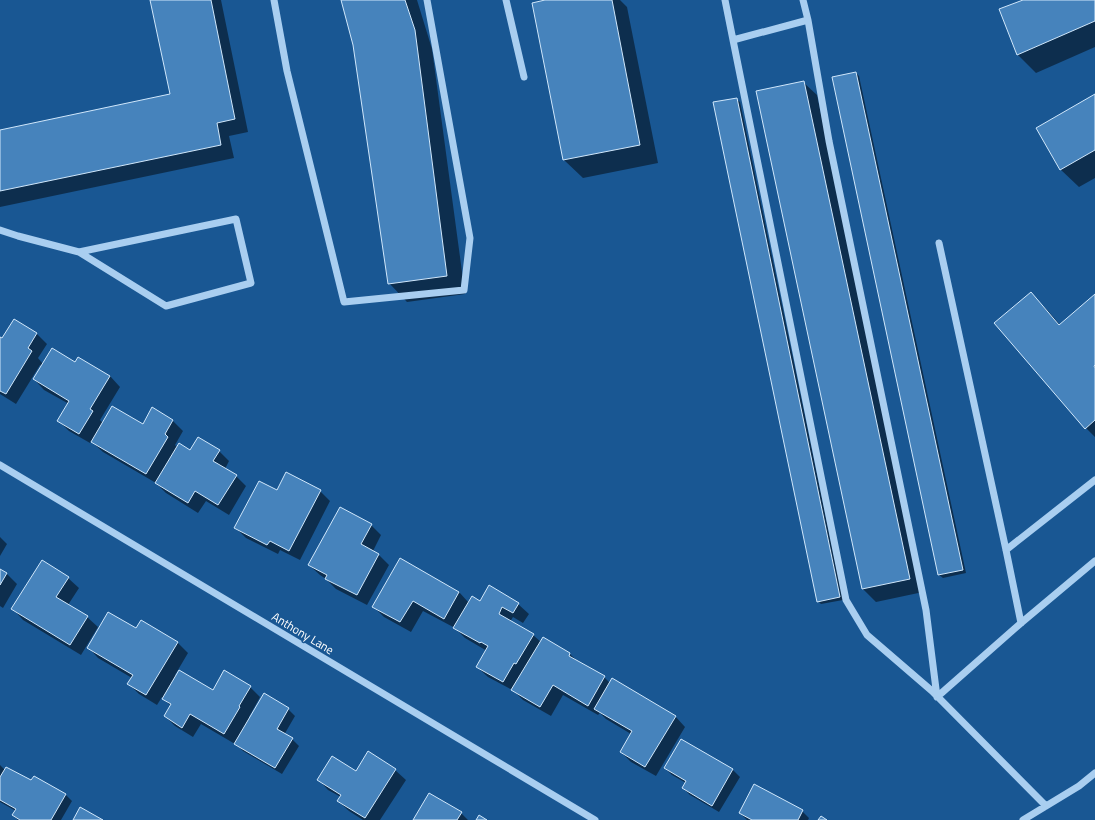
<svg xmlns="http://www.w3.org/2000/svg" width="1095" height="820" font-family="'Titillium Web',sans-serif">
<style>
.shadow{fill:#0007}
.building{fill:#4683bc;stroke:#d0e7fb}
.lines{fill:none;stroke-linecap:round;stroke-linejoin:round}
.minor{stroke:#a9cef0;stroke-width:7}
.labels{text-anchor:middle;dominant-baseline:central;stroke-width:3;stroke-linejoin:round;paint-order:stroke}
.street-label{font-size:12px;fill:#fff;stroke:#195793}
</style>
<rect width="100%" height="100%" fill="#195793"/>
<!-- shadow -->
<path class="shadow" d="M 151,0 L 221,0 L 248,132 L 229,136 L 234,158 L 0,207 L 0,131 L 171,95 Z
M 342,0 L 417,0 L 432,49 L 465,294 L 407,302 L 389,283 L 354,45 Z
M 550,0 L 620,0 L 627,7 L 658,163 L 583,178 L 564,160 L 533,3 Z
M 1026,0 L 1095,0 L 1095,47 L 1036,73 L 1018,55 Z
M 856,73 L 859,76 L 966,573 L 943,578 L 939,575 L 833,78 Z
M 803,82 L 817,95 L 923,592 L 876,602 L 863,589 Z
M 1095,95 L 1095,178 L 1079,187 L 1060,169 Z
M 736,99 L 740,102 L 843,600 L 821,604 L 818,601 Z
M 1031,294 L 1049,312 L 1060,325 L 1095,296 L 1095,437 L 1086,428 L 995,323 Z
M 14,320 L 37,334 L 47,344 L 38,358 L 43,364 L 75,363 L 110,376 L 120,387 L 100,420 L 103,423 L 143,425 L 173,421 L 183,431 L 175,445 L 177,447 L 190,451 L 219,451 L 229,461 L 225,469 L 236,476 L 246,486 L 229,515 L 206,501 L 198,513 L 166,493 L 156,483 L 103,452 L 91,441 L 90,443 L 69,431 L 59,421 L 69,404 L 44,390 L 34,379 L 42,366 L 40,365 L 16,404 L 0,394 L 0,338 L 2,340 Z
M 320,491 L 330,501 L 300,560 L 280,550 L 278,554 L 246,538 L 236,528 L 277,492 Z
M 371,525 L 381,535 L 373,551 L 379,555 L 389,565 L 367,605 L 336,589 L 326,579 L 320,575 L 309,565 Z
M 0,537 L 7,544 L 0,556 Z
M 0,570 L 7,574 L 17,584 L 3,608 L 0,606 Z
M 68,578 L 79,588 L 68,605 L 87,617 L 98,627 L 81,655 L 23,620 L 13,609 Z
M 459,592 L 469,603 L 481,602 L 518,604 L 529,614 L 523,623 L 513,617 L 510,622 L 533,635 L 541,642 L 569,653 L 577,661 L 604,677 L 610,683 L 675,716 L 685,727 L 656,776 L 631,762 L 621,752 L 631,734 L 606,719 L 600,713 L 598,715 L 563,695 L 551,716 L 523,700 L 514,691 L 488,677 L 477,667 L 487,651 L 465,638 L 455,628 L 423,611 L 411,632 L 384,617 L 373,606 Z
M 142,621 L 178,643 L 188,653 L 175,675 L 213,691 L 250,687 L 260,697 L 249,717 L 250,719 L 288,709 L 295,716 L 284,735 L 292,739 L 299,746 L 282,774 L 243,751 L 235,743 L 235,744 L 201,724 L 193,737 L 175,726 L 165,716 L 171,706 L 162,697 L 157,705 L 139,694 L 129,684 L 132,678 L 98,658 L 88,647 L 136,630 Z
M 681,740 L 733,770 L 740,777 L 719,812 L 690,795 L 683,788 L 686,783 L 672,775 L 665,768 Z
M 0,765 L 5,770 L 31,782 L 65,794 L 72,801 L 61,820 L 18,820 L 13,815 L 16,811 L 0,802 Z
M 395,770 L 406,780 L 380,820 L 363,820 L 349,811 L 338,801 L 341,797 L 328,790 L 318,779 L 356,772 Z
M 802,811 L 809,818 L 808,820 L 747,820 L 740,813 Z
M 461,813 L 468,820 L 414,820 Z"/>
<!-- building -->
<path class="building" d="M 150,0 L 211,0 L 235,119 L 217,123 L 221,145 L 0,191 L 0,130 L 170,94 Z
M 341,0 L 405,0 L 415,30 L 447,276 L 388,284 L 353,45 Z
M 545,0 L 612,0 L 640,145 L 563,160 L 532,3 Z
M 1023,0 L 1095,0 L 1095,21 L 1017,55 L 999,9 Z
M 856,72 L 963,570 L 938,575 L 832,77 Z
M 804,81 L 910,579 L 862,589 L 756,91 Z
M 1095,94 L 1095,150 L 1060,170 L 1036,128 Z
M 737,98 L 840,597 L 817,602 L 713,102 Z
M 1031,292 L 1059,325 L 1095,294 L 1095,365 L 1094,366 L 1095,368 L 1095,420 L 1085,429 L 994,323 Z
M 14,319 L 37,333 L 28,348 L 32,351 L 6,394 L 0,391 L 0,337 L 2,338 Z
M 52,348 L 75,362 L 78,357 L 110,376 L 90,409 L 93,411 L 79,434 L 57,421 L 69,401 L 33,379 Z
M 112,406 L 143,424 L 152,407 L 173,420 L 165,434 L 168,437 L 146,474 L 91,442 Z
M 198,437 L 220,450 L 213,461 L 237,475 L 218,505 L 195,491 L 188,503 L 155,483 L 179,443 L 190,450 Z
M 286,472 L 321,490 L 289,551 L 270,541 L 267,545 L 234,528 L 259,481 L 277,490 Z
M 340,507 L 372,524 L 361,544 L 379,554 L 357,595 L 325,579 L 327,575 L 308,565 Z
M 400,558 L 459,592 L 444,619 L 413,601 L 400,622 L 372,607 Z
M 42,560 L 69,577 L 56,597 L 88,616 L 70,645 L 11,609 Z
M 0,569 L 7,573 L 0,585 Z
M 489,585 L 519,603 L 513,613 L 502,607 L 499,614 L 534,634 L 516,664 L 514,663 L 503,682 L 476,667 L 488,646 L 481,642 L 480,643 L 453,628 L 472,596 L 480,601 Z
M 108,612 L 136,628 L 141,620 L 178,642 L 146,695 L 127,684 L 133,675 L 87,648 Z
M 543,637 L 570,653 L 569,656 L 605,676 L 588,706 L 553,685 L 540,707 L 511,690 Z
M 179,670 L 213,690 L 224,670 L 251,686 L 239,706 L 240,707 L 224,734 L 190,714 L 182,728 L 164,716 L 171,704 L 162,699 Z
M 612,678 L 676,716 L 645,767 L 620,752 L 632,731 L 594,709 Z
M 264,693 L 289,708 L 277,729 L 293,738 L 275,768 L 234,744 Z
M 681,739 L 733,769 L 712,806 L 682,788 L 686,781 L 664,768 Z
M 368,751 L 396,769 L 365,818 L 337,801 L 341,795 L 317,780 L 332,756 L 356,771 Z
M 6,767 L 31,780 L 34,776 L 66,794 L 51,820 L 20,820 L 12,815 L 16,809 L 0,800 L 0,777 Z
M 754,784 L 803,810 L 798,820 L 752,820 L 739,813 Z
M 429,793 L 462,812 L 457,820 L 413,820 Z
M 80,807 L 103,820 L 73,820 Z
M 479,815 L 487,820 L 476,820 Z
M 821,816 L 827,820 L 818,820 Z"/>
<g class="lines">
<!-- minor -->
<path class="minor" d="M 274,0 L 287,71 L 344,302 L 464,290 L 470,238 L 427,0
M 506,0 L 524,77
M 725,0 L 733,40 L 808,20 L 803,0
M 808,20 L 829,141 L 926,610 L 937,697
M 733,40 L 846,600 L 867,635 L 932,691 L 1046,806
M 0,230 L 18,236 L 79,252 L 166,306 L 251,283 L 236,219 L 79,252
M 939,243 L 1006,550 L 1021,623
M 0,465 L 595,820
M 1006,550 L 1095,480
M 937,697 L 1021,623 L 1095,561
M 1023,820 L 1079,786 L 1095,773"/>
</g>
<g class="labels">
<!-- street labels -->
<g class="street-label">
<text transform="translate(303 633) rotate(31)">Anthony Lane</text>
</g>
</g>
</svg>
